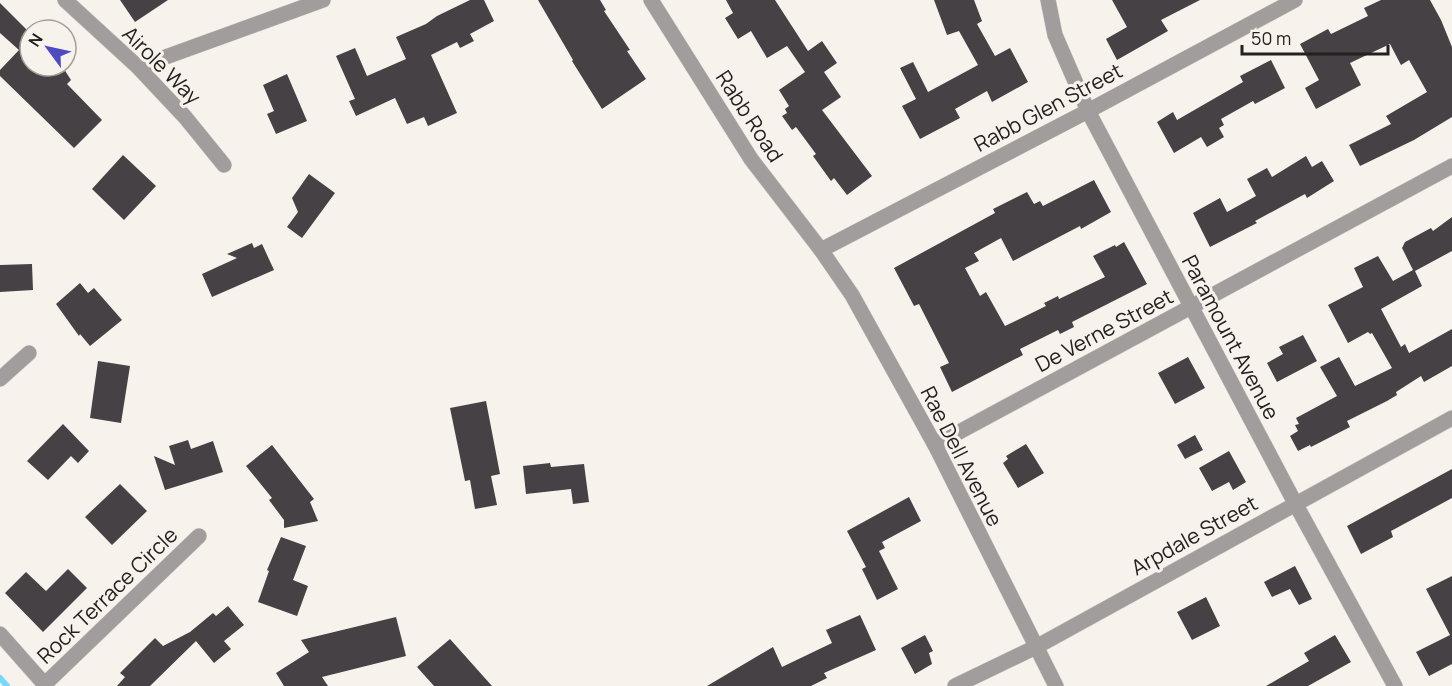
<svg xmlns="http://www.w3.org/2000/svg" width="1452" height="686" font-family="Manrope,sans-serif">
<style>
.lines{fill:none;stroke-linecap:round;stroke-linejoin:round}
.stream{stroke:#77dafc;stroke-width:6}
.building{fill:#464144}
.minor-casing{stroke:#d2ccc8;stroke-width:16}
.tertiary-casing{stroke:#d2ccc8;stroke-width:16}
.minor{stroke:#a19d9c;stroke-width:15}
.tertiary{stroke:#a19d9c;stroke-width:15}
.labels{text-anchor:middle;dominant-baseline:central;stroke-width:6;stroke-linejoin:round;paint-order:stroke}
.street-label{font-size:21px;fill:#23211f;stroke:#f8f2ed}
</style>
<rect width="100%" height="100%" fill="#f8f2ed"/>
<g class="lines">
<!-- stream -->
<path class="stream" d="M 0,678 L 7,686"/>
</g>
<!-- building -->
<path class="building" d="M 120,0 L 168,0 L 135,22 Z
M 470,0 L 484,0 L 494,21 L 470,34 L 474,41 L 460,48 L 457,42 L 431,55 L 457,113 L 428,126 L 424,117 L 407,124 L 395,98 L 356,116 L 349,101 L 355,99 L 336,56 L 355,48 L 367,76 L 406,59 L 396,37 L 426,24 L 437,16 Z
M 538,0 L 600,0 L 606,10 L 604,11 L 630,50 L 627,51 L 646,79 L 602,109 L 572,61 L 573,60 Z
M 726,0 L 775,0 L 808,51 L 822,41 L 837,63 L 824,72 L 841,97 L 822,110 L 872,176 L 847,195 L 834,178 L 831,181 L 813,156 L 816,154 L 796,127 L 792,130 L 782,116 L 787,113 L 785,109 L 789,106 L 779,90 L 805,72 L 787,46 L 767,58 L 751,31 L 738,39 L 725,18 L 733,13 Z
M 934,0 L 974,0 L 982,21 L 977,24 L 995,56 L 1010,48 L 1028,82 L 992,102 L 987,91 L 955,109 L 960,118 L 920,139 L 902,106 L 916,99 L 900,68 L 913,62 L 928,92 L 978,65 L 959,31 L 947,35 Z
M 1112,0 L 1200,0 L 1161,20 L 1168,31 L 1117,60 L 1106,39 L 1127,27 Z
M 1381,0 L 1430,0 L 1441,20 L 1452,47 L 1452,117 L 1414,140 L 1360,166 L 1349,145 L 1391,124 L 1386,116 L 1427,92 L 1409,60 L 1401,65 L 1390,44 L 1350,63 L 1361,85 L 1316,109 L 1305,88 L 1319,80 L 1300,44 L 1328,29 L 1331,34 L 1368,16 L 1364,8 Z
M 0,3 L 30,33 L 30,66 L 62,66 L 71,80 L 67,84 L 102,120 L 74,148 L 0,76 L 0,70 L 19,50 L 0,33 Z
M 1271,60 L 1285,88 L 1255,104 L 1253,101 L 1221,119 L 1224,125 L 1219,128 L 1224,137 L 1207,147 L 1201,137 L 1174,153 L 1157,122 L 1173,112 L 1177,120 L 1243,82 L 1240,76 Z
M 287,74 L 307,121 L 276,134 L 267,114 L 274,111 L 263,85 Z
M 123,155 L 156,186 L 124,220 L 92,189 Z
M 1306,156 L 1312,167 L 1322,161 L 1334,181 L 1307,198 L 1305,194 L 1255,221 L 1257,223 L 1210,247 L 1193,213 L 1220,198 L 1227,212 L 1256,196 L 1247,179 L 1267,168 L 1272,177 Z
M 309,174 L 335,193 L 302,238 L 287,227 L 298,212 L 292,198 Z
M 1094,180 L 1111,212 L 1081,229 L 1080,226 L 1013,261 L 1001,238 L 974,253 L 979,261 L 965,268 L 980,296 L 986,292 L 1005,326 L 1046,306 L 1044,303 L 1058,296 L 1059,299 L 1105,277 L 1093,256 L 1115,245 L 1116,247 L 1124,242 L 1147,284 L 1072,322 L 1074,327 L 1060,334 L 1058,330 L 1020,349 L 1023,355 L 952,392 L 940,367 L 949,363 L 919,304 L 914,306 L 894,268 L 995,213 L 993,209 L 1027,192 L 1034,204 L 1040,201 L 1043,206 Z
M 1452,217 L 1452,251 L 1415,271 L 1422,286 L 1381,309 L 1401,347 L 1405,344 L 1409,353 L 1452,329 L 1452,366 L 1424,382 L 1421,376 L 1396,392 L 1397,395 L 1387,401 L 1347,421 L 1350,427 L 1311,447 L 1310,445 L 1298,451 L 1290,436 L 1298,431 L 1295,425 L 1299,424 L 1296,418 L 1337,396 L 1320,367 L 1339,357 L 1355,386 L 1392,368 L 1372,333 L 1370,334 L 1368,332 L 1348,343 L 1328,305 L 1363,287 L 1354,268 L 1378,256 L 1393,281 L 1413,270 L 1402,248 L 1405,242 L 1431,228 L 1433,231 Z
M 252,243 L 254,248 L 262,244 L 274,270 L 212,297 L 202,274 L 237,258 L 227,254 Z
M 32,264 L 33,290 L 0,292 L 0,265 Z
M 80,283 L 88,293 L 94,288 L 122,320 L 90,346 L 80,334 L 79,336 L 56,304 Z
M 1303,335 L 1317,361 L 1277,382 L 1267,363 L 1283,354 L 1279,347 Z
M 1188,357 L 1205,388 L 1175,404 L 1158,373 Z
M 98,361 L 130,366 L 121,423 L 90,418 Z
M 486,401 L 500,474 L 491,476 L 497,505 L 475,509 L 470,480 L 465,481 L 450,408 Z
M 63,424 L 89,451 L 78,463 L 71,456 L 48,480 L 27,461 Z
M 1195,435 L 1203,450 L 1185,459 L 1177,445 Z
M 188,440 L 191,449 L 213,441 L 223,472 L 165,490 L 154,456 L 175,465 L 169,446 Z
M 1026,444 L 1044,473 L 1018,488 L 1003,463 L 1008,459 L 1006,456 Z
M 272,445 L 314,499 L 310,502 L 318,521 L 284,528 L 284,520 L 269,500 L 272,498 L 246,466 Z
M 1229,451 L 1246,482 L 1233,490 L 1229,482 L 1212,491 L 1199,468 Z
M 550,463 L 551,467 L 584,464 L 589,502 L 573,504 L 571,489 L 526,494 L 523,466 Z
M 1452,469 L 1452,498 L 1391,531 L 1393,537 L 1361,554 L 1347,526 Z
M 120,484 L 147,511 L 112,545 L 85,517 Z
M 909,497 L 921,521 L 882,542 L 885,548 L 879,551 L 898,589 L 877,600 L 862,569 L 866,567 L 847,531 Z
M 281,537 L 306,546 L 293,580 L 308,586 L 297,616 L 258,602 L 269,571 L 267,570 Z
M 1295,566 L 1312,599 L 1299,605 L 1290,589 L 1272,597 L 1264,582 Z
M 68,569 L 87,588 L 43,632 L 5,593 L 26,572 L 46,591 Z
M 1452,576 L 1452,664 L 1429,676 L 1416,652 L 1450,635 L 1426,589 Z
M 1206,597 L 1220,626 L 1192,640 L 1177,612 Z
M 228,606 L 244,625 L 224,641 L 231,649 L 214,663 L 196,641 L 150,686 L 117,686 L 125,677 L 120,673 L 155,638 L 163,646 L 190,632 L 213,613 L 216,616 Z
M 860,615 L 876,650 L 824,673 L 827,678 L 811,686 L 707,686 L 773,647 L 782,667 L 832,643 L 826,630 Z
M 396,617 L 406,656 L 322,677 L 328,686 L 284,686 L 276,673 L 309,652 L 301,640 Z
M 925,635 L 933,651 L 929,653 L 932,664 L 915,674 L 901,648 Z
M 1335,635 L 1351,662 L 1308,686 L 1266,686 L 1309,661 L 1304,653 Z
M 450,639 L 492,686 L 434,686 L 417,667 Z"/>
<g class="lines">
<defs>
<path id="minor" d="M 65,0 L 138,67 L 185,117 L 224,165
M 1048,0 L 1055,35 L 1088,111 L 1295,503 L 1395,686
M 138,67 L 323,0
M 821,250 L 1088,111 L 1295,0
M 0,379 L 29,353
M 935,445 L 1452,166
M 0,634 L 46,686
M 45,684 L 199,536
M 955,686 L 1036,647 L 1452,418"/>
<path id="tertiary" d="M 651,0 L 751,159 L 821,250 L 852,295 L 935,445 L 1056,686"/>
</defs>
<!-- minor casing -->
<use href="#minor" class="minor-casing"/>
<!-- tertiary casing -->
<use href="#tertiary" class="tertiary-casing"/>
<!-- minor -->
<use href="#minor" class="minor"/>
<!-- tertiary -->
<use href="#tertiary" class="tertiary"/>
</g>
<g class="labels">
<!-- street labels -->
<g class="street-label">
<text transform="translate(162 65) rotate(45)">Airole Way</text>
<text transform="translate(1048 107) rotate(-28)">Rabb Glen Street</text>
<text transform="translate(750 116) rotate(57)">Rabb Road</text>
<text transform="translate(1104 330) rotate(-28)">De Verne Street</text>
<text transform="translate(1231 337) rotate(62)">Paramount Avenue</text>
<text transform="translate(962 456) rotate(63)">Rae Dell Avenue</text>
<text transform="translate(1194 535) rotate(-29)">Arpdale Street</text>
<text transform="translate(107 595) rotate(-44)">Rock Terrace Circle</text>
</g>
</g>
<!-- north arrow -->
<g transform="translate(48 48) rotate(303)"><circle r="28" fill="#f8f2ed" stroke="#a39e9b" stroke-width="1.5"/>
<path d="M0-4.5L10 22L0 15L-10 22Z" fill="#4e4ac0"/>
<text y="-9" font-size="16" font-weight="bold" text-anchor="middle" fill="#23211f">N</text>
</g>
<!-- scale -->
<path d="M1242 45v9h146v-9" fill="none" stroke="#23211f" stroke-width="3"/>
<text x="1251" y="45" font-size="18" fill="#23211f" stroke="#f8f2ed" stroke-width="4.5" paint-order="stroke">50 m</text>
</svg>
